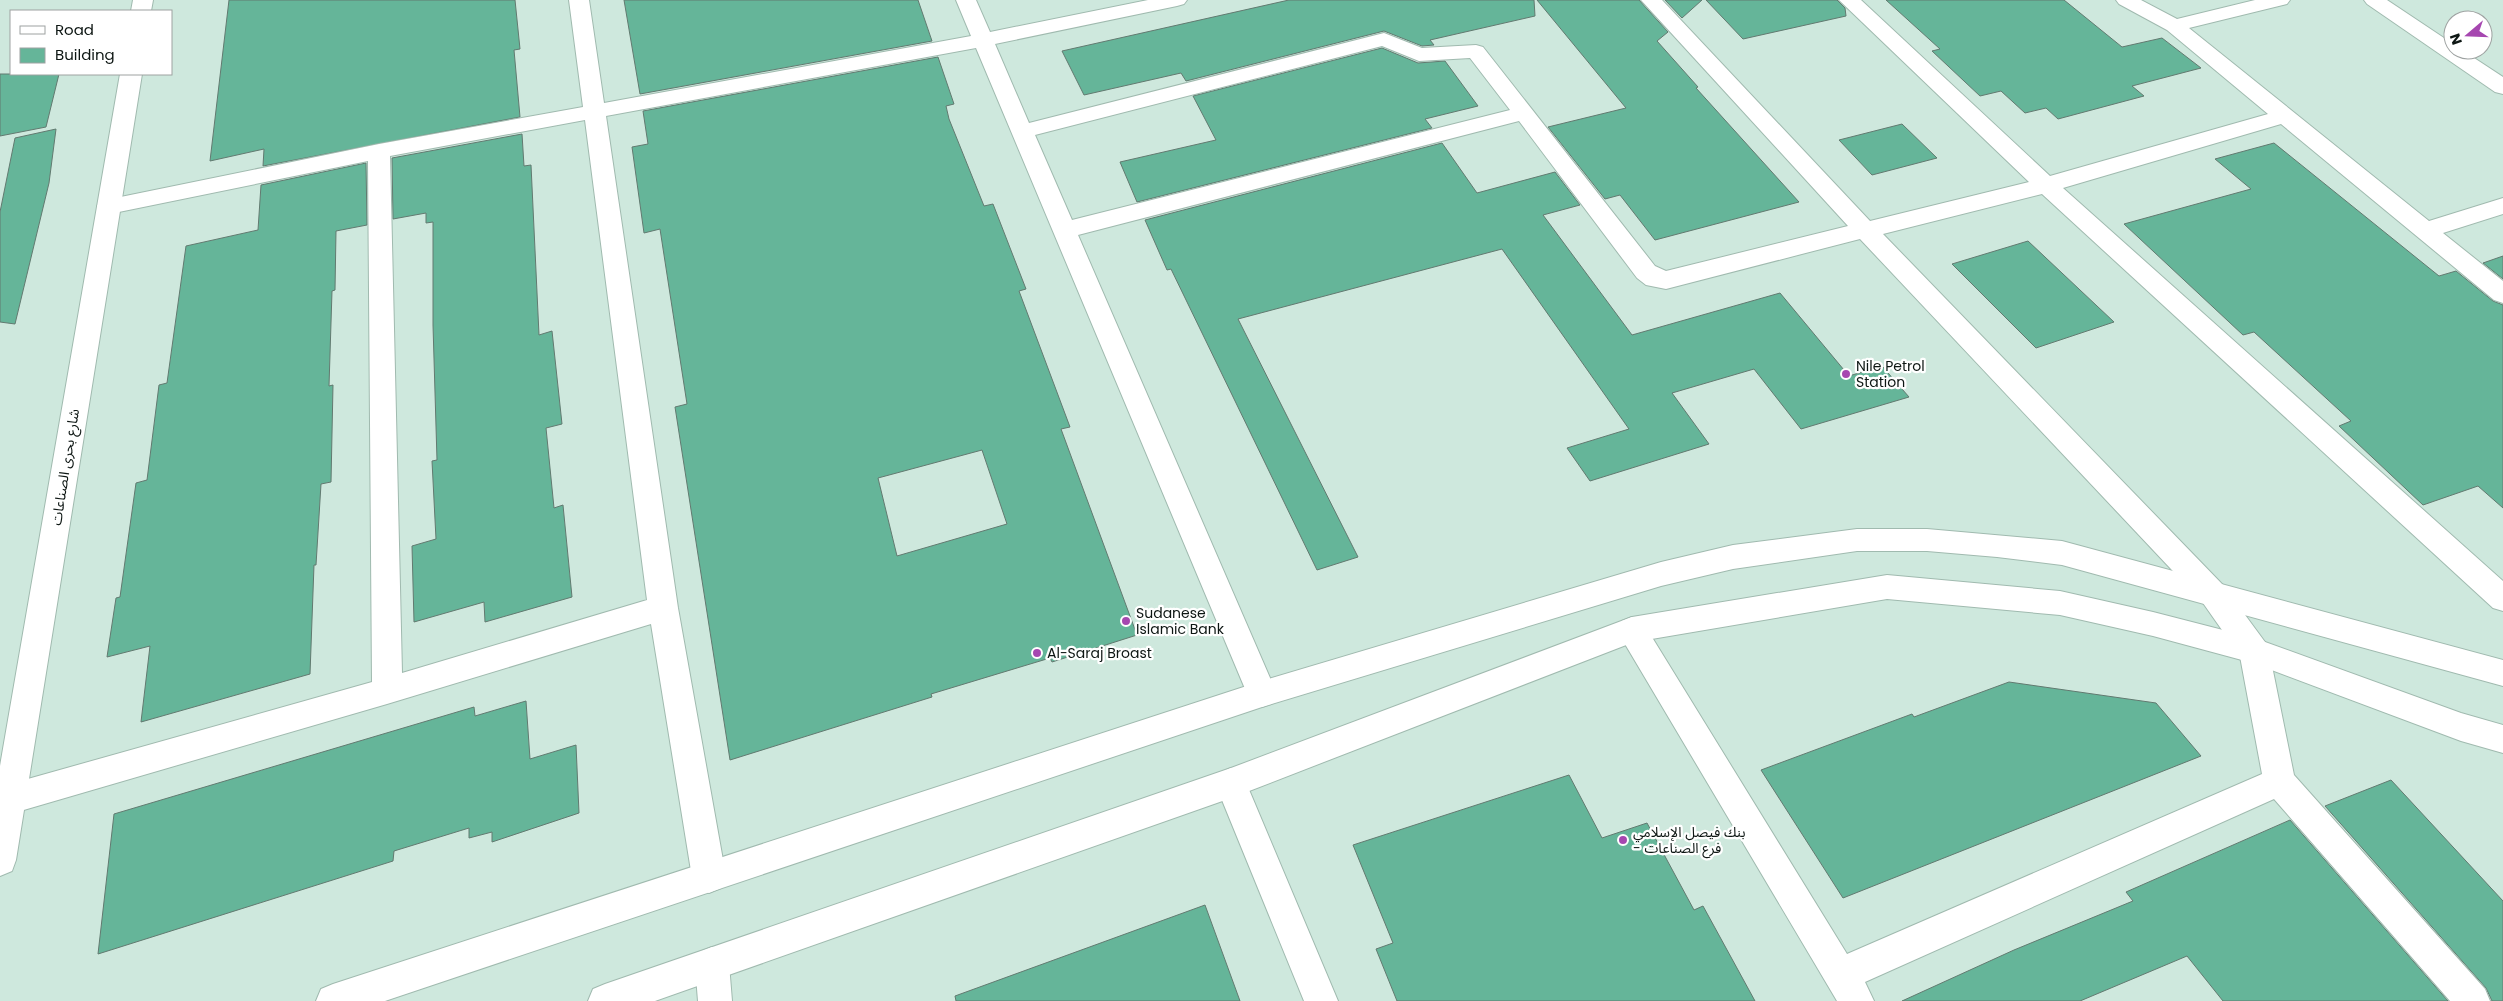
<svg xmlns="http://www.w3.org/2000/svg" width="2503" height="1001" font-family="Poppins,'Noto Sans Arabic',sans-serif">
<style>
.building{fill:#65b599;stroke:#627a70;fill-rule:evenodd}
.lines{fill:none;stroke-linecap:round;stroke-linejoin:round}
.service-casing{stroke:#a0baaf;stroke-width:2}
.minor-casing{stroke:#a0baaf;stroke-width:2}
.tertiary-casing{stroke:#a0baaf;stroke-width:2}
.primary-casing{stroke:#a0baaf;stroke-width:2}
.service{fill:#fff;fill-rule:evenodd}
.minor{fill:#fff;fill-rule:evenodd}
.tertiary{fill:#fff;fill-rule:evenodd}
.primary{fill:#fff;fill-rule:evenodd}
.poi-dot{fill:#a647b0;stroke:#fff;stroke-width:2}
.labels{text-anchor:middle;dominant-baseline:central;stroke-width:4.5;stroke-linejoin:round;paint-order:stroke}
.poi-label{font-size:14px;fill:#0d1613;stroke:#fff;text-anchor:start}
.street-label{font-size:14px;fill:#0d1613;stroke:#fff}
</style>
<rect width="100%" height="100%" fill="#cee8dd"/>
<!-- building -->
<path class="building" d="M 229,0 L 515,0 L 520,49 L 514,50 L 520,117 L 263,166 L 264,149 L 210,161 Z
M 624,0 L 918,0 L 932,41 L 640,94 Z
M 1289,0 L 1534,0 L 1535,16 L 1430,40 L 1434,45 L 1422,46 L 1384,31 L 1186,81 L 1181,73 L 1084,95 L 1062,51 Z
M 1537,0 L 1639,0 L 1668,32 L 1657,41 L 1698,87 L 1696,88 L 1799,202 L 1655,240 L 1620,195 L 1605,199 L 1548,127 L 1626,108 Z
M 1665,0 L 1702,0 L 1682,18 Z
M 1706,0 L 1837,0 L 1845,8 L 1846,16 L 1743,39 Z
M 1886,0 L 2064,0 L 2122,47 L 2162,38 L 2201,68 L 2132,86 L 2144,96 L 2058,119 L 2046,108 L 2025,113 L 2001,91 L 1980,96 L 1932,51 L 1940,49 Z
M 1382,48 L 1418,63 L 1445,61 L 1478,106 L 1425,119 L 1432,128 L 1137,202 L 1120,162 L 1216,140 L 1193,96 Z
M 938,57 L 954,104 L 946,106 L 949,119 L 984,206 L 993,204 L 1026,289 L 1019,291 L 1070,427 L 1061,429 L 1137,635 L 1052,662 L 1050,658 L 931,694 L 932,697 L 730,760 L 675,407 L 687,404 L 660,229 L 644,233 L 632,147 L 648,144 L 643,111 ZM 982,450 L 1007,524 L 897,556 L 878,478 Z
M 0,74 L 59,74 L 46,127 L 0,136 Z
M 1902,124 L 1937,158 L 1872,175 L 1839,140 Z
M 56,129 L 49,183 L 15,324 L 0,322 L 0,212 L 15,138 Z
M 522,134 L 524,166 L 531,165 L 539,335 L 552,331 L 562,424 L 546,428 L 554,508 L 563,505 L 572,597 L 485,622 L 484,602 L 414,622 L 412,546 L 436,539 L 432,461 L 437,460 L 433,325 L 433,222 L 426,223 L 426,213 L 393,219 L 392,158 Z
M 1442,143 L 1477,193 L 1555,172 L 1580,205 L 1543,215 L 1632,335 L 1780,293 L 1849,376 L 1882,366 L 1909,397 L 1801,429 L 1754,369 L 1672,393 L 1709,444 L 1590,481 L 1567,448 L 1629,429 L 1502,249 L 1238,319 L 1358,557 L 1317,570 L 1171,269 L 1167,270 L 1145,220 Z
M 2274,143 L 2439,276 L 2456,271 L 2493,301 L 2503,305 L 2503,508 L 2478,486 L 2423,505 L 2339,426 L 2351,421 L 2254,332 L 2243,335 L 2124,224 L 2251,189 L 2215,159 Z
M 366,163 L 367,225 L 336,231 L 335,290 L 332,291 L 329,386 L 333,385 L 331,482 L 321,484 L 316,565 L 314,565 L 310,674 L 141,722 L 150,646 L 107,657 L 116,598 L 120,597 L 136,483 L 147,480 L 159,385 L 167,383 L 186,246 L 258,230 L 261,185 Z
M 2028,241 L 2114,322 L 2036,348 L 1952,264 Z
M 2503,256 L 2503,279 L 2483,263 Z
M 2009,682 L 2156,703 L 2201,756 L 1843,898 L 1761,770 L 1912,714 L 1914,717 Z
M 526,701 L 530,759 L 576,745 L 579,813 L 492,842 L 492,832 L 469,838 L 469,828 L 394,851 L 393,861 L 98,954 L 114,814 L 474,707 L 475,716 Z
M 1569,775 L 1602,838 L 1647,823 L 1694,910 L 1703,906 L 1755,1001 L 1397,1001 L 1376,949 L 1393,943 L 1353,845 Z
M 2391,780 L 2503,901 L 2503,1001 L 2492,1001 L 2486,988 L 2325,806 Z
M 2290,820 L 2448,1001 L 2223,1001 L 2187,956 L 2080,1001 L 1902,1001 L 2014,950 L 2133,901 L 2126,892 Z
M 1205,905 L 1240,1001 L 956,1001 L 955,996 Z"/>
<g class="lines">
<defs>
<path id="service" d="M 1632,617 L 1642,621 L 1847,954 L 2262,774 L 2239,651 L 2243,642 L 2254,638 L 2265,642 L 2269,651 L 2294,775 L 2485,989 L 2490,1001 L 2450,1001 L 2274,799 L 1865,982 L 1874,1001 L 1837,1001 L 1622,639 L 1617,630 L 1622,621 Z
M 712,947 L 724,952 L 729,964 L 732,1001 L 698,1001 L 695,964 L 700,952 Z"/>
<path id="minor" d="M 569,0 L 589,0 L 604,103 L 971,36 L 956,0 L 976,0 L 990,32 L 1148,0 L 1187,0 L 1184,4 L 1177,6 L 995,44 L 1029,123 L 1384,33 L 1422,48 L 1476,45 L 1483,47 L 1655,266 L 1666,271 L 1848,226 L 1641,0 L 1662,0 L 1870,221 L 2029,182 L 1839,0 L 1861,0 L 2050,176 L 2268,114 L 2167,30 L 2119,4 L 2116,0 L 2141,0 L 2177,19 L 2255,0 L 2290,0 L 2287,4 L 2189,28 L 2429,221 L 2503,198 L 2503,214 L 2443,233 L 2503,281 L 2503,303 L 2494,300 L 2281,124 L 2063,188 L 2503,581 L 2503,611 L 2493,608 L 2042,194 L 1883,234 L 2223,585 L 2265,642 L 2269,651 L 2265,660 L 2254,664 L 2243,660 L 2203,603 L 1860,239 L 1666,289 L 1646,285 L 1637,278 L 1519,121 L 1078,235 L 1277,694 L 1273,703 L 1262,707 L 1251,703 L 976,48 L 606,116 L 678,608 L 726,877 L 721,888 L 709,893 L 697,888 L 692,877 L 651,624 L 387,704 L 10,814 L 0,810 L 0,788 L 10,784 L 372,682 L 368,161 L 109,214 L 101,211 L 97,206 L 101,201 L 379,144 L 583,107 ZM 1382,46 L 1419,61 L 1470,58 L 1510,110 L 1072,220 L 1035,135 ZM 585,120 L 647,600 L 402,673 L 390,156 Z
M 2364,0 L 2387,0 L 2453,44 L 2453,50 L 2462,50 L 2503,77 L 2503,94 L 2495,92 L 2367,4 Z
M 1231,768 L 1242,773 L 1338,1001 L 1304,1001 L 1215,783 L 1220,773 Z"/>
<path id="tertiary" d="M 133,0 L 153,0 L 151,11 L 131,11 Z
M 120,74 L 142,74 L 16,860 L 12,871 L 0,876 L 0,766 Z"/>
<path id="primary" d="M 1857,529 L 1927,529 L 2062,541 L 2503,660 L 2503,686 L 2062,565 L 1997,557 L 1927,551 L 1857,551 L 1733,569 L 1661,586 L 1262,707 L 385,1001 L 316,1001 L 321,989 L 333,984 L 1262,681 L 1661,562 L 1733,545 Z
M 1887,575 L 2060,591 L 2153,612 L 2254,638 L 2461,713 L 2503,725 L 2503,753 L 2461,741 L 2253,663 L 2153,636 L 2060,615 L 1887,599 L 1634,642 L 1231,798 L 655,1001 L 588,1001 L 593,989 L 605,984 L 1231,768 L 1632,617 Z"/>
</defs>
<!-- service casing -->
<use href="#service" class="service-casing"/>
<!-- minor casing -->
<use href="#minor" class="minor-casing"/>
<!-- tertiary casing -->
<use href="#tertiary" class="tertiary-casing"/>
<!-- primary casing -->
<use href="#primary" class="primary-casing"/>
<!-- service -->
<use href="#service" class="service"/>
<!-- minor -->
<use href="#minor" class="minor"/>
<!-- tertiary -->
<use href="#tertiary" class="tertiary"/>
<!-- primary -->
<use href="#primary" class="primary"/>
</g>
<!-- markers -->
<g class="poi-dot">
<circle cx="1846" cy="374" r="5"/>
<circle cx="1126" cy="621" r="5"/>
<circle cx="1037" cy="653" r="5"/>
<circle cx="1623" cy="840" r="5"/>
</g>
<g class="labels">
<!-- poi labels -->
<g class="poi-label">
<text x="1856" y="366">Nile Petrol<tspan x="1856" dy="16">Station</tspan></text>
<text x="1136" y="613">Sudanese<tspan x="1136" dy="16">Islamic Bank</tspan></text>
<text x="1047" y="653">Al-Saraj Broast</text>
<text x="1633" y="832">بنك فيصل الإسلامي<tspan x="1633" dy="16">- فرع الصناعات</tspan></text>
</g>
<!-- street labels -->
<g class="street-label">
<text transform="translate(65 467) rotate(-81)">شارع بحرى الصناعات</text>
</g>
</g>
<!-- legend -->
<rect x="10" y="10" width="162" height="65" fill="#ffffff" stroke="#9ea2a1"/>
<rect x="20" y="26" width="25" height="8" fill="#ffffff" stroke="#9ea2a1"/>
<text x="55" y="35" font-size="15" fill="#0d1613">Road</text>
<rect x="20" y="48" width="25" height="15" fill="#65b599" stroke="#9ea2a1"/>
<text x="55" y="60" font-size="15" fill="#0d1613">Building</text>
<!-- north arrow -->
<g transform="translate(2468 35) rotate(251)"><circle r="24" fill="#ffffff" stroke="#9ea2a1"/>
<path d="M0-4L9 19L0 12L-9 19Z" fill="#a647b0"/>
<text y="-8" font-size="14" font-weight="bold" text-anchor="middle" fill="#0d1613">N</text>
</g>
</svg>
